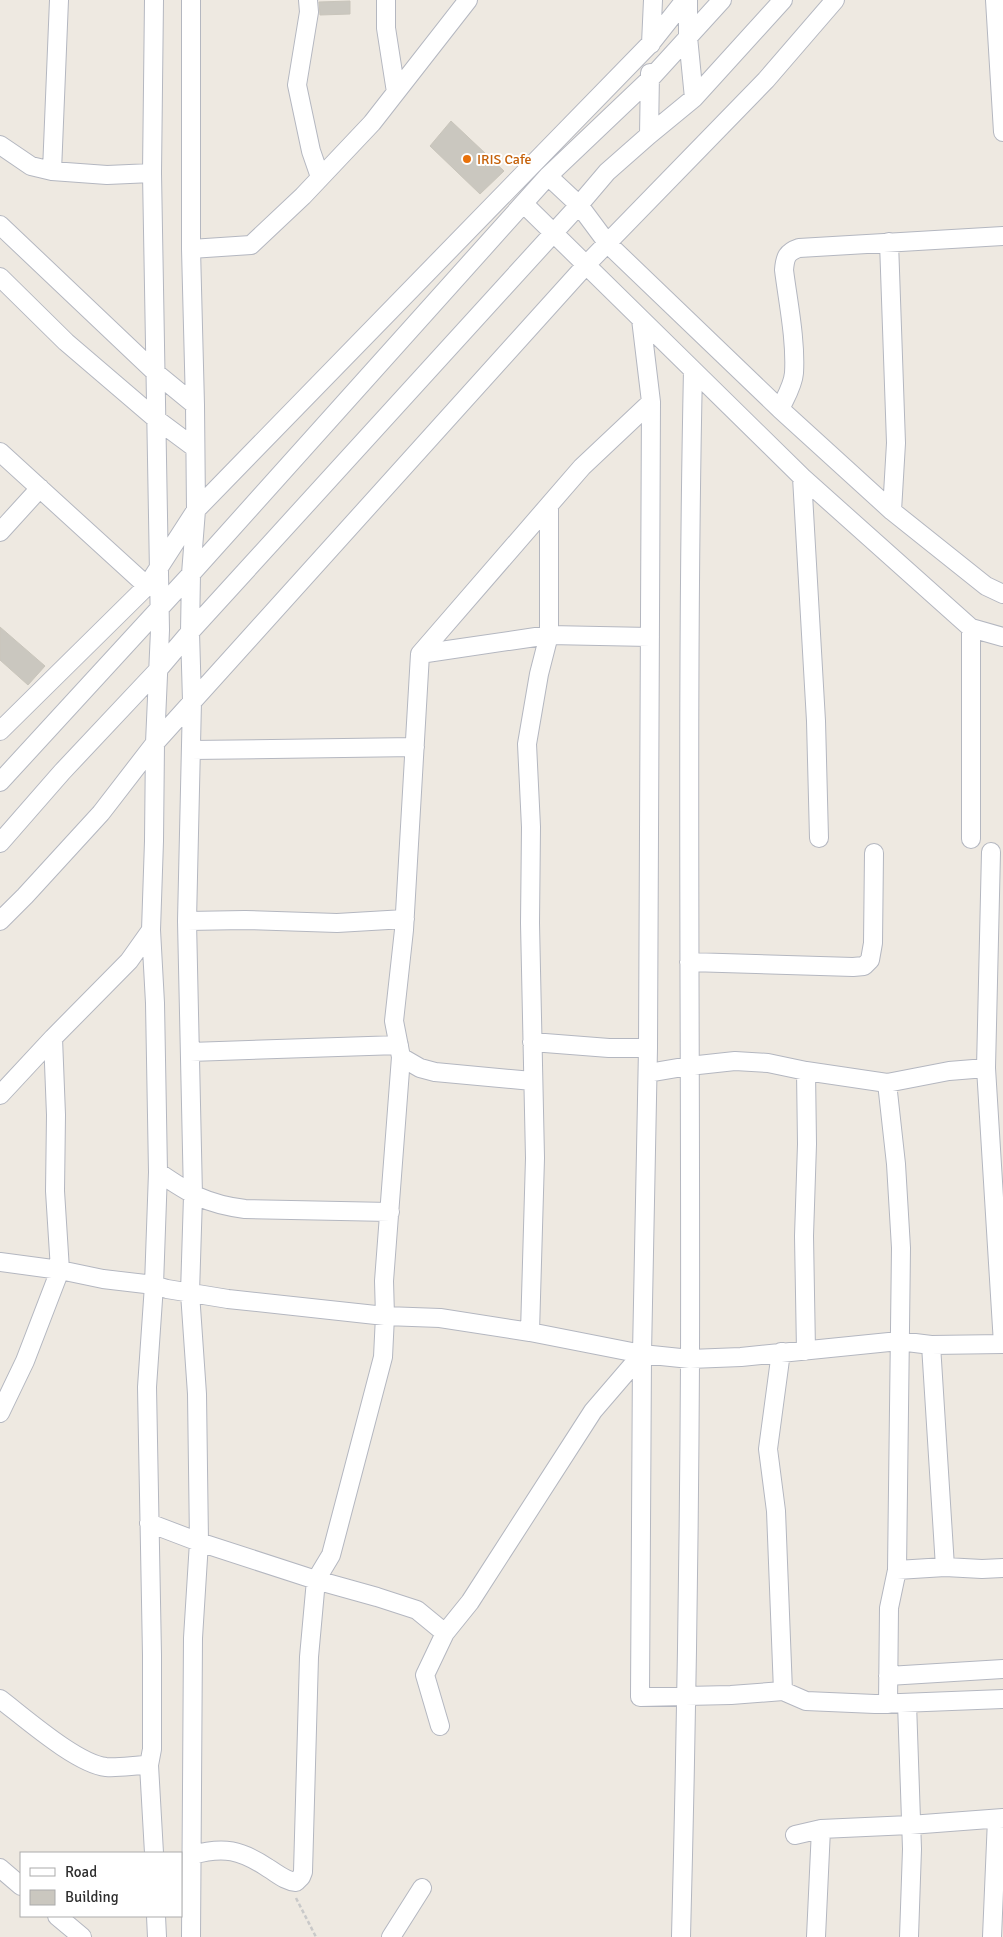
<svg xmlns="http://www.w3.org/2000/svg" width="1003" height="1937" font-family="Signika,sans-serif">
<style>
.building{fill:#cac7bf;stroke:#c9c5bb}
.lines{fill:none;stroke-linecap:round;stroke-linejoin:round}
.minor-casing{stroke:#b4b7c0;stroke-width:20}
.path{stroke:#c9c9c9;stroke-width:2.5;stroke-dasharray:4 2.5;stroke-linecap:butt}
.minor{stroke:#fff;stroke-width:18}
.food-dot{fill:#e8710a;stroke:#fff;stroke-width:2}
.labels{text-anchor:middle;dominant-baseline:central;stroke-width:4;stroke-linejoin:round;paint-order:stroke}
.food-label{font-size:14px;fill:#c56008;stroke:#fff;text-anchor:start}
</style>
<rect width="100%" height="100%" fill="#eee9e1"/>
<!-- building -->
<path class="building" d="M 350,1 L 350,14 L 320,15 L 319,2 Z
M 451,121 L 504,171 L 480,194 L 430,146 Z
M 0,627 L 45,666 L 28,685 L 0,660 Z"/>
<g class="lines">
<defs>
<path id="minor" d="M 191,0 L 191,249 L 195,405
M 308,0 L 309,12 L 297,85 L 311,151 L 320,177
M 386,0 L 386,28 L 396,92
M 688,0 L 688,37 L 694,98
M 995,0 L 1003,132
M 651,44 L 653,0
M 649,135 L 650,73
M 0,145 L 31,166 L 52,171 L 107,175 L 152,173
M 52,171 L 59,0
M 548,176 L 579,205 L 608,244 L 780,409 L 892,511 L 986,586 L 1003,594
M 524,204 L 802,477 L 971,628 L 1003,637
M 0,225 L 156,373 L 195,405 L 196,510 L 191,574 L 190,632 L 192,701 L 187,921 L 193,1196 L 190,1293 L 197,1394 L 199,1542 L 193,1638 L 191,1937
M 889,242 L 896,443 L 892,511
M 191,249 L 251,245 L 303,196 L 372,123 L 468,0
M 0,277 L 66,342 L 156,419 L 195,448
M 641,319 L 651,402 L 648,1048 L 642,1354 L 640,1697 L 731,1695 L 783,1691 L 806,1701 L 875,1704 L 1003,1699
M 780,409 C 785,398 793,386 794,373 C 796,340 788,302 784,270 C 785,257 787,252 799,248 L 1003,236
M 0,452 L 147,586
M 802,477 L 816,721 L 819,838
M 0,532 L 40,488
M 420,654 L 549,635 L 650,637
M 0,731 L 147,586 L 196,510 L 651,43 L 685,0
M 191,750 L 415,747
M 0,782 L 191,574 L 548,176 L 650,79 L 722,0
M 971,839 L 971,628
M 0,843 L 62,772 L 157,671 L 190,632 L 579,205 L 607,172 L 649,135 L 694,98 L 783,0
M 0,921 L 25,896 L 101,813 L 155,743 L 586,265 L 766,80 L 835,0
M 187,921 L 245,920 L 337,923 L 405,919
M 689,962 L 853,967 L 864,966 L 870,960 L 873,943 L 874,853
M 532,1042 L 609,1048 L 648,1048
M 190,1052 L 399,1045
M 401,1057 L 420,1068 L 435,1072 L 532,1081
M 986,1068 L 991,852
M 648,1073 L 689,1066 L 735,1061 L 768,1063 L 806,1071 L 887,1083 L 949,1071 L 986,1068 L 1003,1344
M 887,1083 L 896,1164 L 901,1248 L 897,1570 L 889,1608 L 888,1704
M 0,1095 L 53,1038
M 158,1172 C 190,1194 206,1204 245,1209 L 390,1212
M 0,1262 L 60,1270 L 103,1279 L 154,1285 L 167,1289 L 228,1299 L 385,1316 L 440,1318 L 530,1332 L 642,1354 L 690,1359 L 741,1357 L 899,1341 L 931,1345 L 1003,1344
M 530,1332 L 535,1158 L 530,923 L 531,827 L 527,744 L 539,674 L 549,635 L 549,507
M 931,1345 L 945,1567 L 982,1569 L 1003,1568
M 806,1351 L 804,1236 L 807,1144 L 806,1071
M 781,1352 L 768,1449 L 776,1511 L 783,1691
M 642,1354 L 593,1411 L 470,1602 L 445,1633 L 417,1610 L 377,1597 L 316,1580 L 331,1555 L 383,1357 L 385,1316 L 384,1281 L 401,1057 L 394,1021 L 404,930 L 420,654 L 582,467 L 651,402
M 0,1413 L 25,1361 L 60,1270 L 55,1191 L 56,1115 L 53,1038 L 129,961 L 151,930
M 149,1523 L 199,1542 L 316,1580 L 309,1657 L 303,1872 L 301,1877 L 296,1882 C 285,1881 278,1874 268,1868 C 241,1850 224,1846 192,1855
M 897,1570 L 945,1567
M 888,1676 L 1003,1669
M 0,1699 C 25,1718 77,1764 106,1767 C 120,1768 135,1765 149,1765
M 907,1703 L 912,1849 L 909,1937
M 440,1726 L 425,1675 L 445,1633
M 795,1835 L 821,1829 L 910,1825 L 1003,1818
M 154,1853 L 149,1765 L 152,1749 L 152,1655 L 147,1387 L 154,1285 L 158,1172 L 155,1003 L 151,930 L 154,841 L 155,743 L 160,630 L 152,173 L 154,0
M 0,1868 L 21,1886
M 57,1916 L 82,1937
M 156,1916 L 157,1937
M 391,1937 L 422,1888
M 681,1937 C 686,1745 689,1554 690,1362 C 691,1032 686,701 693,370
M 816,1937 L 821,1829
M 992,1937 L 997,1819"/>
</defs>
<!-- minor casing -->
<use href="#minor" class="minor-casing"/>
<!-- path -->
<path class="path" d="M 296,1898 L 316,1937"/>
<!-- minor -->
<use href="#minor" class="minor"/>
</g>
<!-- markers -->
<circle class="food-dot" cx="467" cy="159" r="5"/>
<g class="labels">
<!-- food labels -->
<g class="food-label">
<text x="477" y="159">IRIS Cafe</text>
</g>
</g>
<!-- legend -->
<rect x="20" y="1852" width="162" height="65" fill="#ffffff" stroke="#ababab"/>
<rect x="30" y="1868" width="25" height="8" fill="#ffffff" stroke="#ababab"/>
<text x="65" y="1877" font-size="15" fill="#2e2e2e">Road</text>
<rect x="30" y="1890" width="25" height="15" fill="#cac7bf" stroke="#ababab"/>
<text x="65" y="1902" font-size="15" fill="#2e2e2e">Building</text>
</svg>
